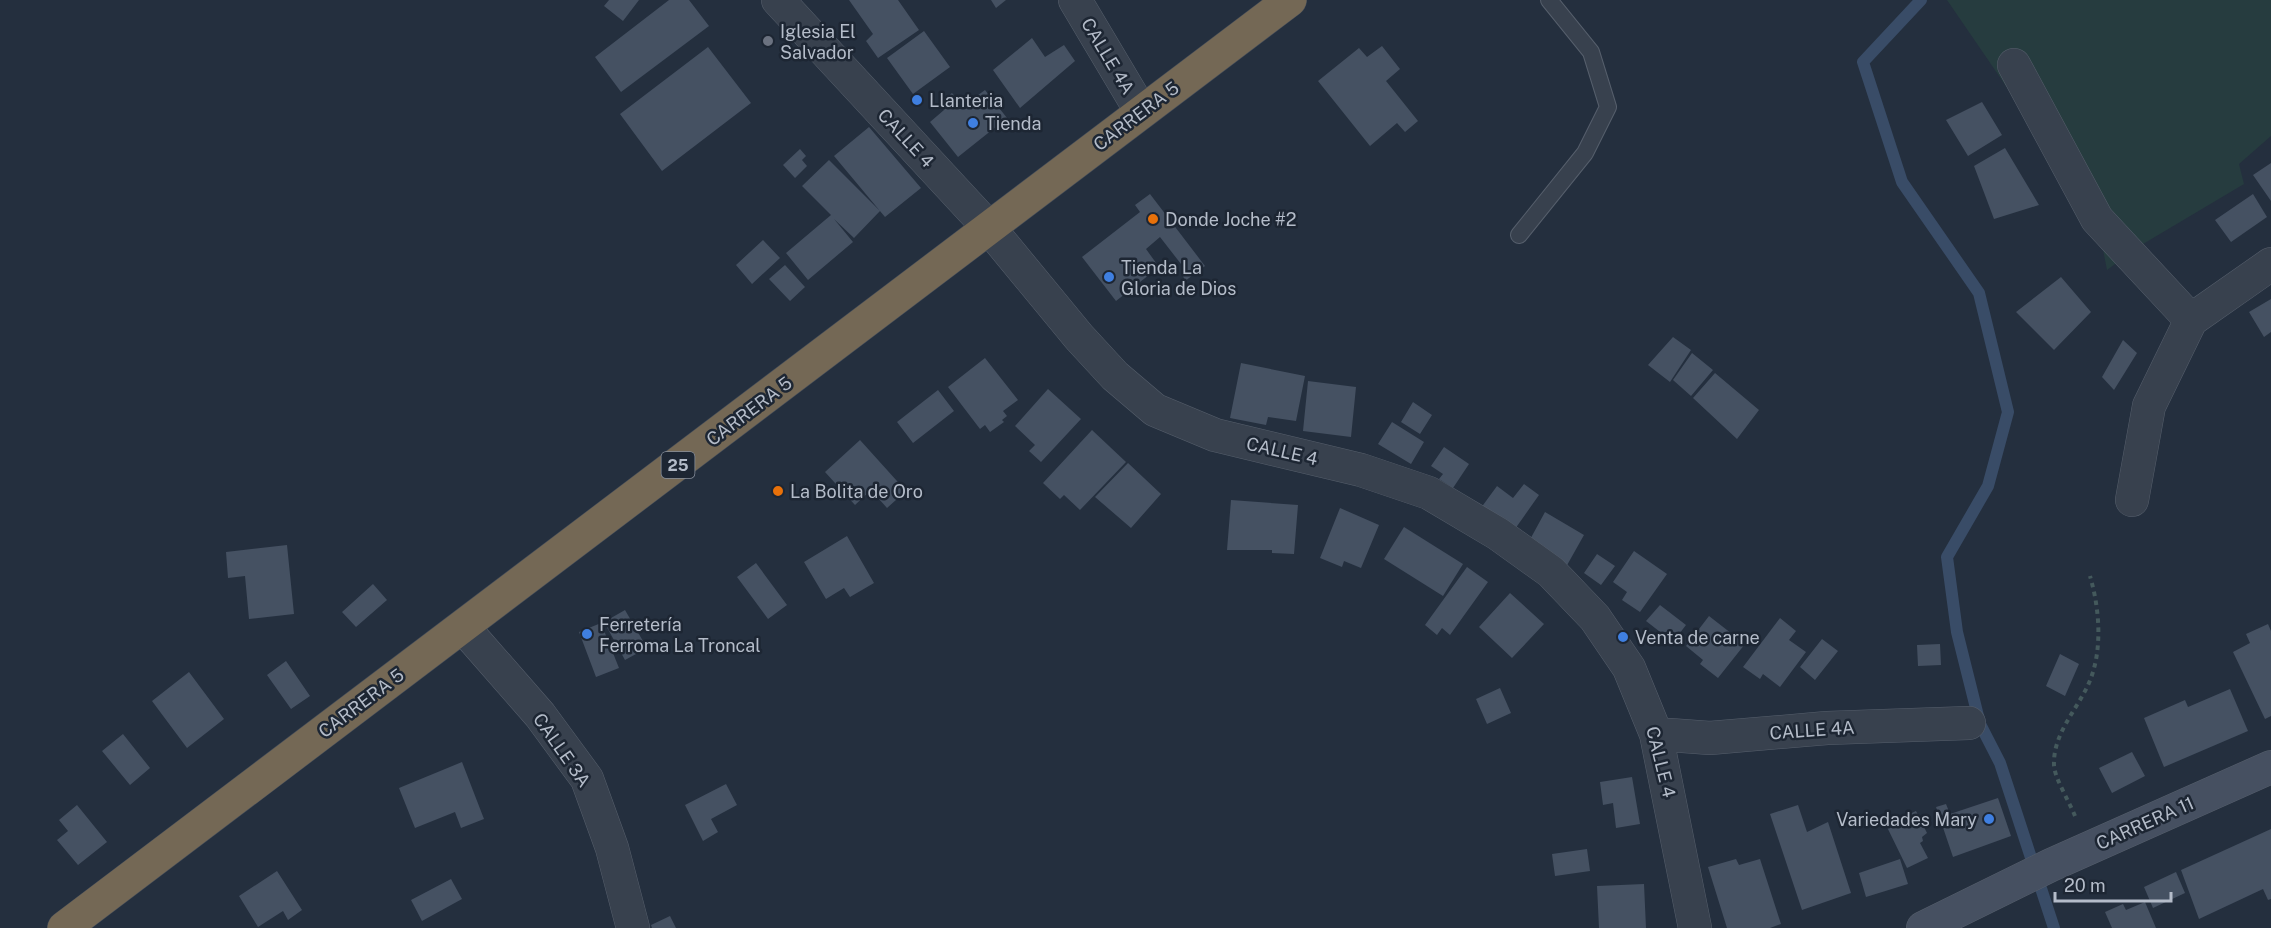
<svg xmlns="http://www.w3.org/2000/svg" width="2271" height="928" font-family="'Public Sans',sans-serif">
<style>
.green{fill:#263c3f}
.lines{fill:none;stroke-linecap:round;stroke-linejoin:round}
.stream{stroke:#394c67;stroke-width:12}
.building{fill:#455162}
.lane-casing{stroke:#565f6c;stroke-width:18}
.street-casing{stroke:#565f6c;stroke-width:34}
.secondary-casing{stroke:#565f6c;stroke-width:34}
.highway-casing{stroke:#434c59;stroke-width:34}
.path{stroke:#44595c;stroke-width:4;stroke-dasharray:4.5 4.5;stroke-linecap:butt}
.lane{stroke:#38414e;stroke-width:16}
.street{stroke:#38414e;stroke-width:33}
.secondary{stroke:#465061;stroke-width:33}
.highway{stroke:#746855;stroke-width:33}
.worship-dot{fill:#6b7280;stroke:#1d2633;stroke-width:2}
.shop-dot{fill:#3f7fe0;stroke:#1d2633;stroke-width:2}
.food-dot{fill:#e8710a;stroke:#1d2633;stroke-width:2}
.labels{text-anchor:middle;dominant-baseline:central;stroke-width:5;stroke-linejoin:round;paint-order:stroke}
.shield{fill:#1d2633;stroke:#878f9c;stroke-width:1.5}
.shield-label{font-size:16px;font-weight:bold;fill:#b4bcc9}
.poi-label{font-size:18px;fill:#b4bcc9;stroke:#1d2633;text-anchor:start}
.street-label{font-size:18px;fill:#b4bcc9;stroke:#1d2633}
</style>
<rect width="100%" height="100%" fill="#242f3e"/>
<!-- green -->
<path class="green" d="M 1947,0 L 2271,0 L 2271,136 L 2239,164 L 2244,184 L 2138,247 L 2107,270 L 2097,219 Z"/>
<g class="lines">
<!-- stream -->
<path class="stream" d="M 1921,0 L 1863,62 L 1902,182 L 1979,293 L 2008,412 L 1988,486 L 1947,557 L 1957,632 L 1980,724 L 2000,763 L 2054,928"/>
</g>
<!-- building -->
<path class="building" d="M 609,0 L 639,0 L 623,21 L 604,6 Z
M 669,0 L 689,0 L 709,26 L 621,92 L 595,57 Z
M 849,0 L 898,0 L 919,30 L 878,58 L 866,41 L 873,34 Z
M 991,0 L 1006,0 L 996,8 Z
M 924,31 L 950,67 L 913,94 L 887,58 Z
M 1032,38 L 1045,57 L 1064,45 L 1075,61 L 1020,108 L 993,70 Z
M 1382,46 L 1400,69 L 1386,81 L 1418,121 L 1405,132 L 1397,123 L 1370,146 L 1318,81 L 1359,48 L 1367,57 Z
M 708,47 L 751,103 L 662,171 L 620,114 Z
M 985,90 L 1007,118 L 958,157 L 930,122 L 944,110 L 939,103 L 952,93 L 963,106 Z
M 1982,102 L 2002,135 L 1968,156 L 1946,120 Z
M 869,127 L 921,188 L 885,217 L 834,156 Z
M 2005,148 L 2039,205 L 1994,219 L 1974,166 Z
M 800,149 L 806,156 L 802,160 L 807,166 L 795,178 L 783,165 Z
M 829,160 L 880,211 L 854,238 L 834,219 L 853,242 L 808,280 L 786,253 L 831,215 L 802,186 Z
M 2271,163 L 2271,201 L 2253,175 Z
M 1150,194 L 1205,266 L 1185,281 L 1183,276 L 1188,273 L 1160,237 L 1146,249 L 1159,267 L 1116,301 L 1082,257 L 1140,212 L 1135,205 Z
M 2253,194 L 2267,217 L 2231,242 L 2215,220 Z
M 763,240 L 780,258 L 752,284 L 736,265 Z
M 785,265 L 805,287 L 790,301 L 769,279 Z
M 2061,277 L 2091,312 L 2054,350 L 2016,312 Z
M 2271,299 L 2271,332 L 2264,337 L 2249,312 Z
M 1673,337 L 1691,350 L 1670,382 L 1648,365 Z
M 2123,340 L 2137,353 L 2114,390 L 2102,377 Z
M 1692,353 L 1713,370 L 1691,396 L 1673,380 Z
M 985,358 L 1018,400 L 1003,411 L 1007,416 L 1002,420 L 1004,422 L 990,432 L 985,425 L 980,429 L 948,387 Z
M 1241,363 L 1305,376 L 1296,421 L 1268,417 L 1266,425 L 1230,418 Z
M 1715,373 L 1759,410 L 1737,439 L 1693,398 Z
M 1308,381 L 1356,387 L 1351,437 L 1303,431 Z
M 1048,389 L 1081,419 L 1041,462 L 1029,451 L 1035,445 L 1015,426 Z
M 938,390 L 954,411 L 913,443 L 897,422 Z
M 1413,402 L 1432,415 L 1420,434 L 1401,422 Z
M 1392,422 L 1424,442 L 1411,464 L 1378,444 Z
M 1092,430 L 1126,462 L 1080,510 L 1064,495 L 1060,499 L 1043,483 Z
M 860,440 L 906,491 L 887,508 L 871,490 L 855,505 L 825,472 Z
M 1444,447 L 1469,464 L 1453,488 L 1439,479 L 1443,474 L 1431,466 Z
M 1128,463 L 1161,494 L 1131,528 L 1095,497 Z
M 1524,484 L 1539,495 L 1510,536 L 1478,512 L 1497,486 L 1513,498 Z
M 1231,500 L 1298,505 L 1294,554 L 1272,553 L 1272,550 L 1227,550 Z
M 1340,508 L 1379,525 L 1361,568 L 1344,561 L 1342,567 L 1320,558 Z
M 1545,512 L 1584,535 L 1566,567 L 1527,545 Z
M 1404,527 L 1463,564 L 1443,596 L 1384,559 Z
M 847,536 L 874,583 L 850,597 L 844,588 L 826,599 L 804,562 Z
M 287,545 L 294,614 L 249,619 L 245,576 L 228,578 L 226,552 Z
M 1634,551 L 1667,574 L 1640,612 L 1622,600 L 1627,592 L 1613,582 Z
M 1597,554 L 1615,566 L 1601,585 L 1584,573 Z
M 756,563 L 787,605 L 768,619 L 737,577 Z
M 1467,567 L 1488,582 L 1450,635 L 1442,628 L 1437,635 L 1425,625 Z
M 373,584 L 387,600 L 356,627 L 342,612 Z
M 1510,593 L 1544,624 L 1512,658 L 1479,627 Z
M 1660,605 L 1686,625 L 1673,642 L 1646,621 Z
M 625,610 L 647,648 L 625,660 L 604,622 Z
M 1709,616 L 1745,644 L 1718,678 L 1700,664 L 1703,660 L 1686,646 Z
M 1780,618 L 1796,631 L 1789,640 L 1806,652 L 1780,687 L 1763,674 L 1760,679 L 1743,667 Z
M 601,623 L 619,668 L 596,677 L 579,632 Z
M 2268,624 L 2271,631 L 2271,716 L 2265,719 L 2233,652 L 2250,643 L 2246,634 Z
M 1822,639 L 1838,651 L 1815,680 L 1800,667 Z
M 1940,644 L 1941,665 L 1918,666 L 1917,645 Z
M 2060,654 L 2079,664 L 2065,696 L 2046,686 Z
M 286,661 L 310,696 L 291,709 L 267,675 Z
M 189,672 L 224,719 L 187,748 L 152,701 Z
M 1500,688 L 1511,713 L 1487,724 L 1476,699 Z
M 2230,689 L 2248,731 L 2164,767 L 2144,718 L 2185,700 L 2188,707 Z
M 123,734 L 150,768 L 130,785 L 102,751 Z
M 2132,752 L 2145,776 L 2112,793 L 2099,768 Z
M 462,762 L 484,819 L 461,828 L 455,812 L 415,828 L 399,788 Z
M 1632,777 L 1640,824 L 1616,828 L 1613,803 L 1603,805 L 1600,782 Z
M 726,784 L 737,805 L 711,819 L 718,832 L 703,841 L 685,805 Z
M 1998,798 L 2011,836 L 1953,857 L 1936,807 L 1946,804 L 1950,814 Z
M 77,805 L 107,842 L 78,865 L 57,840 L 68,831 L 59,820 Z
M 1798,805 L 1807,832 L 1828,822 L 1851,893 L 1802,910 L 1770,814 Z
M 1916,811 L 1927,833 L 1922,837 L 1923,841 L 1920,843 L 1928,858 L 1907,868 L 1886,825 Z
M 2271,829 L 2271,899 L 2268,900 L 2263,889 L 2199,919 L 2181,870 Z
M 1587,849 L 1590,871 L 1555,876 L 1552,854 Z
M 1736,859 L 1739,865 L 1760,859 L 1781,924 L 1770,928 L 1727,928 L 1708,867 Z
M 1900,859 L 1908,884 L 1866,897 L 1859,873 Z
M 277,871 L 302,910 L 288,920 L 283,911 L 258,927 L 239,896 Z
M 2176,872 L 2185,893 L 2153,908 L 2144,887 Z
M 451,879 L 462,899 L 422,921 L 411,900 Z
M 1644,884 L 1646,928 L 1599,928 L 1597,886 Z
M 2145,902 L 2156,928 L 2112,928 L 2105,912 L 2123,904 L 2126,910 Z
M 670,916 L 676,928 L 652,928 L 651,925 Z"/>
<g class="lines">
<defs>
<path id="lane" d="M 1519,235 L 1585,153 L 1608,107 L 1591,52 L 1549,0"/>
<path id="street" d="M 778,0 L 990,229 L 1079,337 L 1115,376 L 1155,410 L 1215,435 L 1361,470 L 1429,493 L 1498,534 L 1551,572 L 1595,618 L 1629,668 L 1656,734 L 1695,928
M 1075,0 L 1141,111
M 2014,65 L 2097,219 L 2191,320
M 2132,500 L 2149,406 L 2191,320 L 2271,264
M 463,627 L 540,715 L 587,779 L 612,848 L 633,928
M 1656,734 L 1710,738 L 1827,728 L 1969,723"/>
<path id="secondary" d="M 1923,928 L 2051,865 L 2271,767"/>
<path id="highway" d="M 64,928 L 1290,0"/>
</defs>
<!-- lane casing -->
<use href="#lane" class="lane-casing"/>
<!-- street casing -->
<use href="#street" class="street-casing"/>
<!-- secondary casing -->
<use href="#secondary" class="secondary-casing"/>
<!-- highway casing -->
<use href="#highway" class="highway-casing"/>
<!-- path -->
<path class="path" d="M 2075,816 C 2070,803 2054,777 2054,765 C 2053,734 2076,711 2088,685 C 2103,653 2100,610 2090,576"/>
<!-- lane -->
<use href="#lane" class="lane"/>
<!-- street -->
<use href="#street" class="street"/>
<!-- secondary -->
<use href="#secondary" class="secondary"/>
<!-- highway -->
<use href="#highway" class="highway"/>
</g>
<!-- markers -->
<circle class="worship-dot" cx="768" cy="41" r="6"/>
<g class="shop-dot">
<circle cx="917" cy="100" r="6"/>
<circle cx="973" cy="123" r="6"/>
<circle cx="1109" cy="277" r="6"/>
<circle cx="587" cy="634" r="6"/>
<circle cx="1623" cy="637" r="6"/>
<circle cx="1989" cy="819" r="6"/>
</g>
<g class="food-dot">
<circle cx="1153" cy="219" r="6"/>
<circle cx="778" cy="491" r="6"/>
</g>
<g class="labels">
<!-- shield labels -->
<rect class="shield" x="661.5" y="452" width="33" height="26" rx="4.5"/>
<g class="shield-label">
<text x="678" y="465">25</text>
</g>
<!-- poi labels -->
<g class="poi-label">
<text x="780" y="31">Iglesia El<tspan x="780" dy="21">Salvador</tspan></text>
<text x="929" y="100">Llanteria</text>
<text x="985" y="123">Tienda</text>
<text x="1165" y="219">Donde Joche #2</text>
<text x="1121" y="267">Tienda La<tspan x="1121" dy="21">Gloria de Dios</tspan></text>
<text x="790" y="491">La Bolita de Oro</text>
<text x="599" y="624">Ferretería<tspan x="599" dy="21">Ferroma La Troncal</tspan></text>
<text x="1635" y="637">Venta de carne</text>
<text x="1977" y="819" text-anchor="end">Variedades Mary</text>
</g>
<!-- street labels -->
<g class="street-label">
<text transform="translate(1108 56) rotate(59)">CALLE 4A</text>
<text transform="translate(1136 116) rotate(-37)">CARRERA 5</text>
<text transform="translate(906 138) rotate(47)">CALLE 4</text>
<text transform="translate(749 411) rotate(-37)">CARRERA 5</text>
<text transform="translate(1282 451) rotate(13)">CALLE 4</text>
<text transform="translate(361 703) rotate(-37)">CARRERA 5</text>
<text transform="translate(1812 730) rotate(-4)">CALLE 4A</text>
<text transform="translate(562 750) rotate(55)">CALLE 3A</text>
<text transform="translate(1661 762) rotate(76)">CALLE 4</text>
<text transform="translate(2145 823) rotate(-24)">CARRERA 11</text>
</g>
</g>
<!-- scale -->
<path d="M2055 892v9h116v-9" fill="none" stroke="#b4bcc9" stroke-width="3"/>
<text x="2064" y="892" font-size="18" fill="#b4bcc9" stroke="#1d2633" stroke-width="4.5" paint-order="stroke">20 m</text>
</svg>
